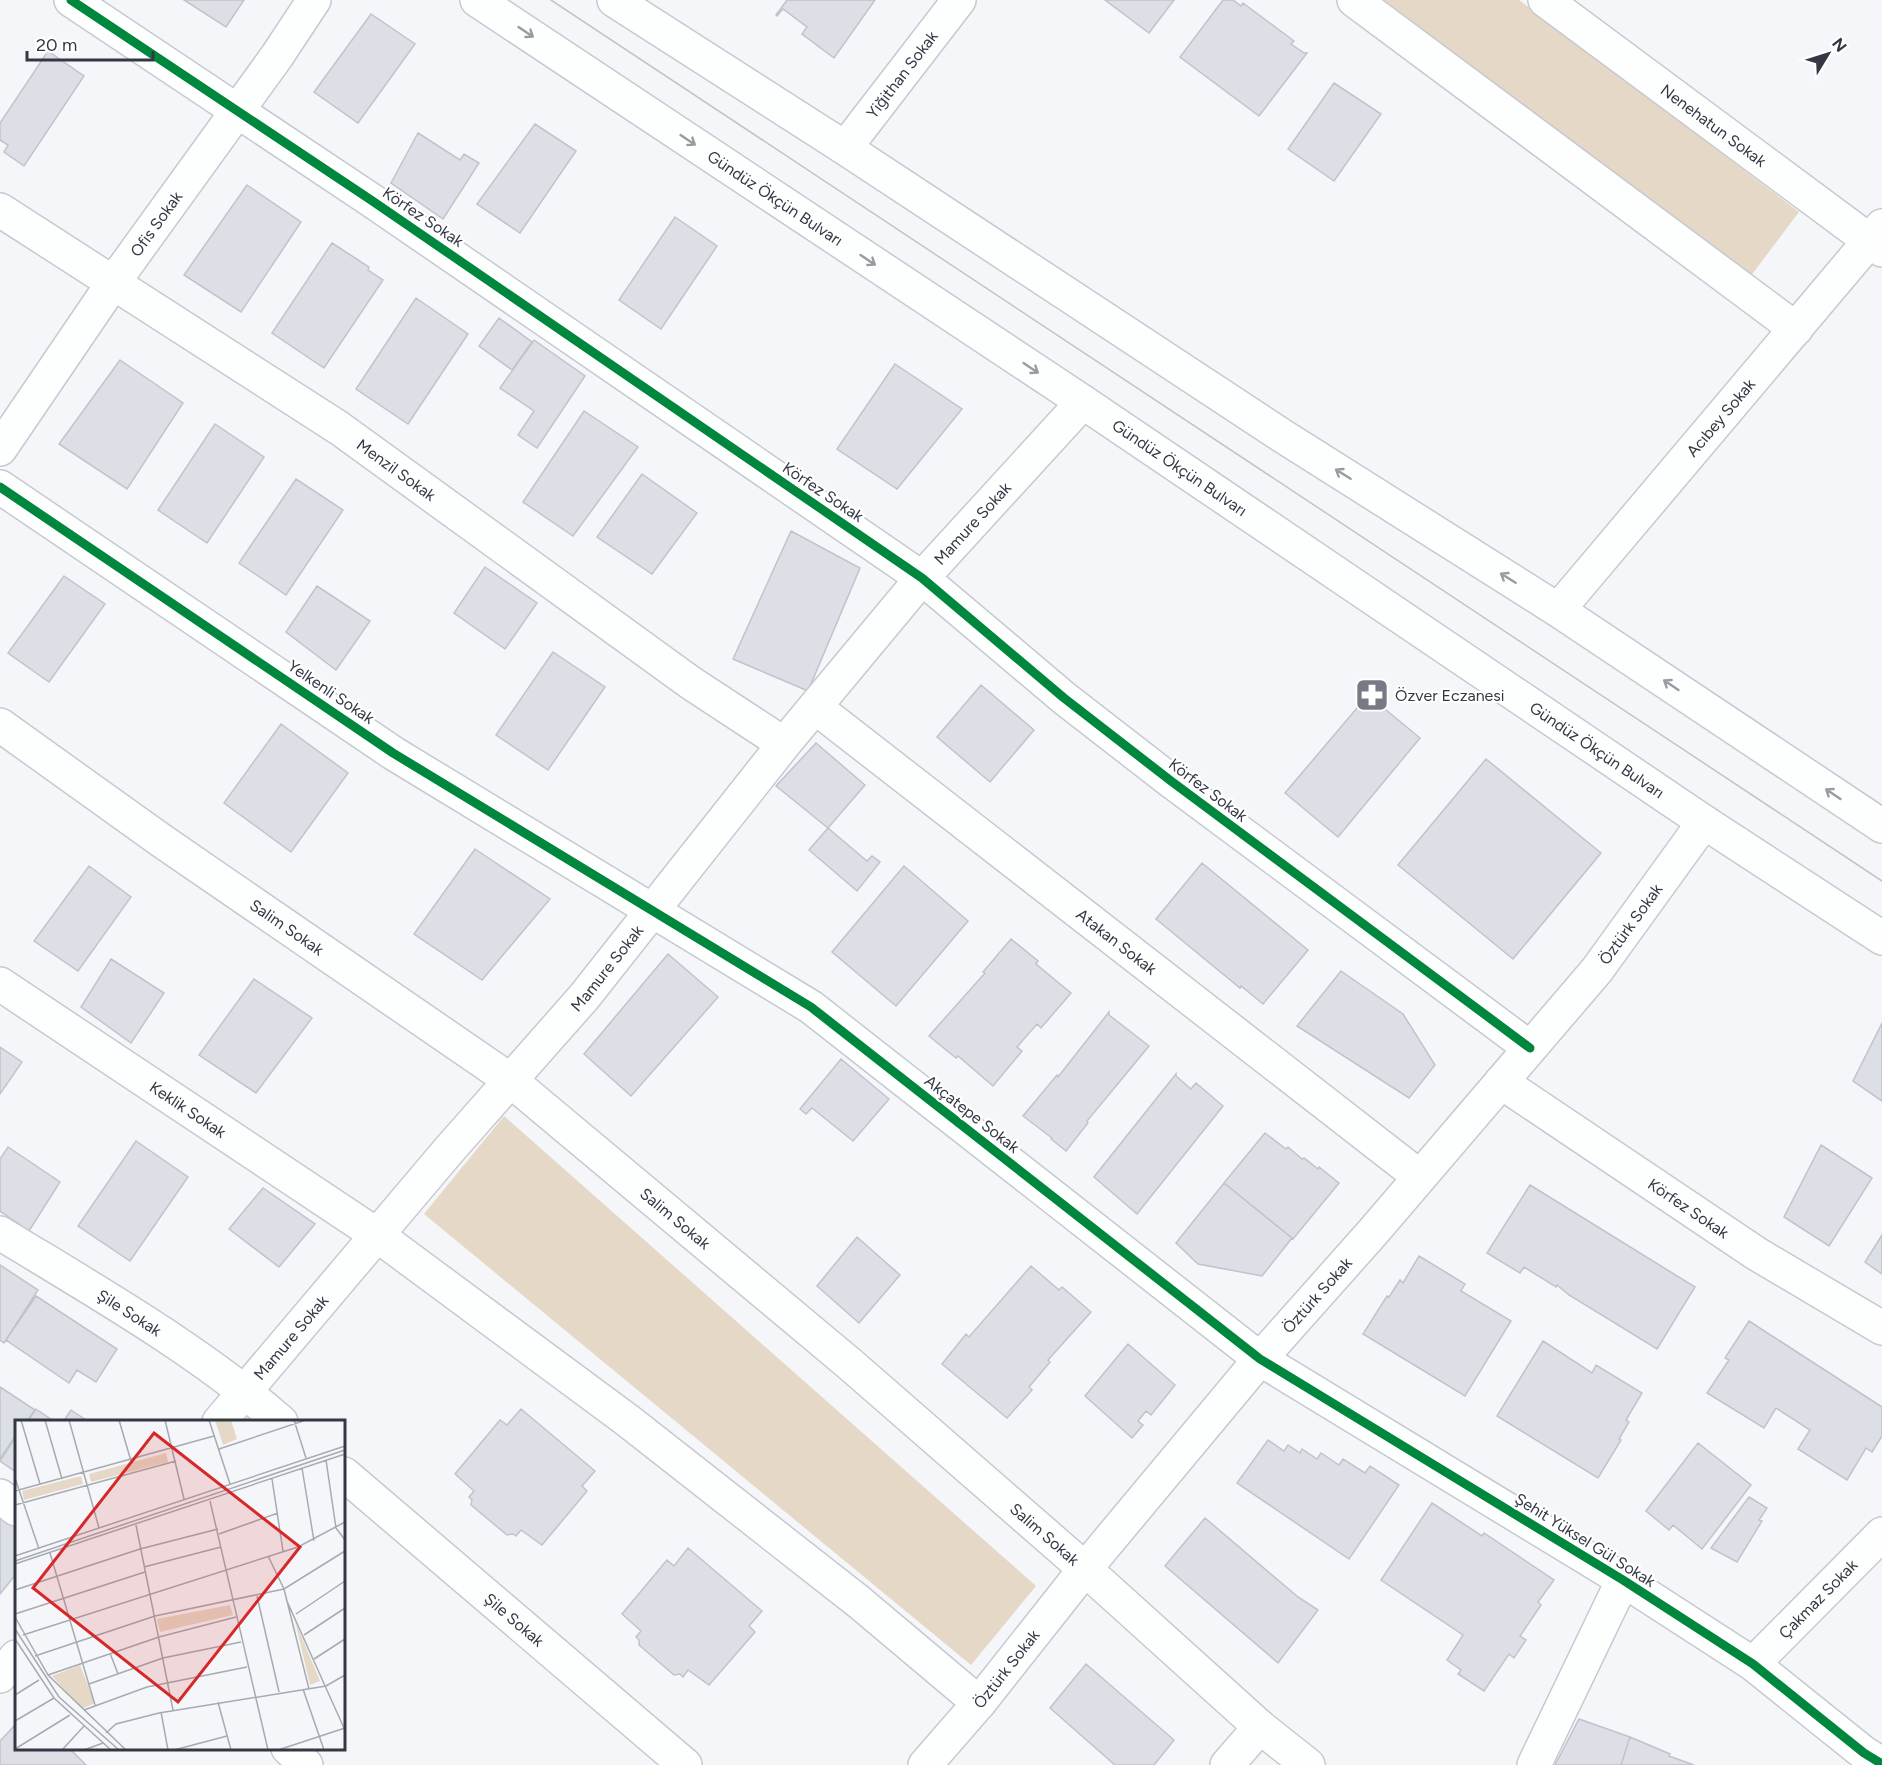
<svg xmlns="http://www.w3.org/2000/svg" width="1882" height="1765" font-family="Figtree,sans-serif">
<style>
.green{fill:#e5d8c6}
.building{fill:#dcdfe6;stroke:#c1c3cb;stroke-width:1.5}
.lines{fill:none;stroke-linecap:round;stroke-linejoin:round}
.minor-casing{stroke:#c7c9d1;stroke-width:36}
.tertiary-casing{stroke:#c7c9d1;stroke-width:36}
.minor{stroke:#fdfefe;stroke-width:33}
.tertiary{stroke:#fdfefe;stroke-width:33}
.tram{stroke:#c3c4c6;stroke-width:1.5}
.cycleway-casing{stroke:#fff;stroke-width:13}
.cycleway{stroke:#00873e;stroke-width:9}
.oneway{stroke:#989ba2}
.labels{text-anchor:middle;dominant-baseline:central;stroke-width:4.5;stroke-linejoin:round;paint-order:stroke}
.street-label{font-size:16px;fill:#343845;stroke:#fff}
.poi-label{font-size:16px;fill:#343845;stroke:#fff;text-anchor:start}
.inset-road{fill:none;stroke:#a7aab1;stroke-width:1.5}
.view{fill:#d62828;fill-opacity:0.15;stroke:#d62828;stroke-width:3}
.inset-edge{fill:none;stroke:#343845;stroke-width:3}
</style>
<rect width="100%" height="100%" fill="#f4f6f9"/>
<!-- green -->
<path class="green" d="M 1384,0 L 1519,0 L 1799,212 L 1750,277 Z
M 504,1116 L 1036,1586 L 971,1665 L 424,1214 Z"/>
<!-- building -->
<path class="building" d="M 184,0 L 244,0 L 226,27 Z
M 787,0 L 875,0 L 834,58 L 802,34 L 807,27 L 783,9 L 777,16 L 776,15 Z
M 1105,0 L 1174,0 L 1149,33 Z
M 1223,0 L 1233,0 L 1241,6 L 1243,3 L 1294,41 L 1291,44 L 1304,53 L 1307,53 L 1259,116 L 1180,57 Z
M 371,14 L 415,44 L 358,123 L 314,92 Z
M 48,51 L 84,76 L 24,166 L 4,152 L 8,145 L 0,140 L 0,123 Z
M 1334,83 L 1381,114 L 1334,181 L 1288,149 Z
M 535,124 L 576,151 L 520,233 L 477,204 Z
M 418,133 L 460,160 L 464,154 L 479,163 L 443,219 L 391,183 Z
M 247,185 L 301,222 L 241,312 L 184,275 Z
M 675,217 L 717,246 L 661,329 L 619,300 Z
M 332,243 L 369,267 L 368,270 L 383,280 L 324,368 L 272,333 Z
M 416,298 L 468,334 L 408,424 L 356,389 Z
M 499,318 L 532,342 L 512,370 L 479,346 Z
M 534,340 L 585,376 L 537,448 L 518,435 L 534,411 L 500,388 Z
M 120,360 L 183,403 L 127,489 L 59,444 Z
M 895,364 L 962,409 L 897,489 L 837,449 Z
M 584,411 L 638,447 L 573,536 L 523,502 Z
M 215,424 L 264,457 L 207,543 L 158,510 Z
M 642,474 L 697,513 L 652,574 L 597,537 Z
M 296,479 L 343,510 L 286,595 L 239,563 Z
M 791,531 L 860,568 L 808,691 L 733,659 Z
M 485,567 L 537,603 L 505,649 L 454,613 Z
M 64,576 L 105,604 L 49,682 L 8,653 Z
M 317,586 L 370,621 L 336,670 L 286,632 Z
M 553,652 L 605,687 L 548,770 L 496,735 Z
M 981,685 L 1034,730 L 990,782 L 937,737 Z
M 1368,695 L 1420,738 L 1338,837 L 1285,793 Z
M 281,724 L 348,773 L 291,852 L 224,803 Z
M 816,743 L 865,785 L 828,828 L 776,786 Z
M 1486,759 L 1601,853 L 1513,959 L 1398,865 Z
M 828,828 L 867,861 L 872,856 L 880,862 L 857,891 L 809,850 Z
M 475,849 L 550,899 L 482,980 L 414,934 Z
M 1202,863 L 1308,950 L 1263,1004 L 1241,986 L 1240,988 L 1156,919 Z
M 89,866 L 131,897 L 78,971 L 34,941 Z
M 904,866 L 968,921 L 896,1006 L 832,952 Z
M 1011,939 L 1038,961 L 1036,964 L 1071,993 L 1041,1028 L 1037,1024 L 1017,1047 L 1022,1051 L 993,1086 L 958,1056 L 956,1058 L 929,1036 L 985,973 L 983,972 Z
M 668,954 L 718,997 L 631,1096 L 584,1054 Z
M 111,959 L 164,993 L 131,1043 L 81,1007 Z
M 1341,971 L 1403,1014 L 1435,1065 L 1409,1098 L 1297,1026 Z
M 254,979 L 312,1018 L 256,1093 L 199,1055 Z
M 1109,1012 L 1109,1015 L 1149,1046 L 1087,1121 L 1088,1123 L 1066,1151 L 1051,1139 L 1052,1138 L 1023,1116 L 1057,1075 L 1058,1077 Z
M 1882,1023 L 1882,1101 L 1853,1081 Z
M 0,1047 L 22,1062 L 0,1094 Z
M 841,1059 L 889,1099 L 853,1141 L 812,1108 L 806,1114 L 800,1109 Z
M 1176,1074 L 1176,1076 L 1191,1089 L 1196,1083 L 1223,1106 L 1137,1214 L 1094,1177 Z
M 1265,1133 L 1286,1149 L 1288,1147 L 1302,1159 L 1304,1158 L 1318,1169 L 1319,1167 L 1339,1183 L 1293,1239 L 1224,1183 Z
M 136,1141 L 188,1177 L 130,1261 L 78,1226 Z
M 1821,1145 L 1872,1178 L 1829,1246 L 1784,1217 Z
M 8,1147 L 60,1182 L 29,1231 L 0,1211 L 0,1159 Z
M 1224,1183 L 1292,1238 L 1262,1276 L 1198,1264 L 1176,1243 Z
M 1530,1185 L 1695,1287 L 1657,1349 L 1569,1295 L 1557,1285 L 1556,1287 L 1524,1267 L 1520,1273 L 1487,1253 Z
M 263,1188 L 315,1224 L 279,1267 L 229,1229 Z
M 1882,1235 L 1882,1274 L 1865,1262 Z
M 857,1237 L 900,1275 L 859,1323 L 817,1286 Z
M 1419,1256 L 1465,1284 L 1461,1291 L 1511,1321 L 1465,1396 L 1363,1334 L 1387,1296 L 1389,1297 L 1400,1280 L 1403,1283 Z
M 0,1265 L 38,1290 L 4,1343 L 0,1340 Z
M 1031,1266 L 1059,1290 L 1062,1287 L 1091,1312 L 1048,1360 L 1050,1362 L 1029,1387 L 1032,1390 L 1007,1418 L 942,1364 L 966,1334 L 969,1337 Z
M 36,1296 L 117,1349 L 96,1382 L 77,1370 L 69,1383 L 6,1340 Z
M 1749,1321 L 1882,1407 L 1882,1436 L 1872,1452 L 1866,1448 L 1847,1480 L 1798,1449 L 1810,1430 L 1776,1408 L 1764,1428 L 1707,1393 L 1729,1360 L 1725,1358 Z
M 1543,1341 L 1592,1373 L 1596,1365 L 1642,1393 L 1626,1420 L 1629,1422 L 1619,1439 L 1621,1440 L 1598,1478 L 1497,1416 Z
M 1128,1344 L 1175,1385 L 1151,1415 L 1146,1411 L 1138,1421 L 1143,1425 L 1132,1438 L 1085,1396 Z
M 0,1387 L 35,1410 L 26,1422 L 16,1422 L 16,1435 L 0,1459 Z
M 36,1409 L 55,1422 L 27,1422 Z
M 521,1409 L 595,1471 L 582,1486 L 587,1491 L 542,1545 L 521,1530 L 516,1536 L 513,1534 L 507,1535 L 471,1505 L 472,1500 L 469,1497 L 474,1491 L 455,1474 L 500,1420 L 507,1425 Z
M 71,1410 L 89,1422 L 63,1422 Z
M 16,1436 L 16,1472 L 0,1461 Z
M 1268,1440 L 1284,1451 L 1288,1445 L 1300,1453 L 1302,1449 L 1317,1459 L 1321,1453 L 1339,1465 L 1343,1459 L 1365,1473 L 1370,1466 L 1399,1485 L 1349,1559 L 1237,1483 Z
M 1698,1443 L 1751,1485 L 1702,1549 L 1673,1525 L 1669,1530 L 1646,1511 Z
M 1749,1497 L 1767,1508 L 1759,1520 L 1762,1521 L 1737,1562 L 1711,1548 Z
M 1432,1503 L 1482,1536 L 1484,1533 L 1554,1580 L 1538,1602 L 1541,1605 L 1520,1636 L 1526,1640 L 1514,1658 L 1509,1654 L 1484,1691 L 1458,1674 L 1461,1670 L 1447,1660 L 1463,1635 L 1381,1580 Z
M 0,1513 L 16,1524 L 16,1574 L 0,1594 Z
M 1205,1518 L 1298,1597 L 1318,1610 L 1278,1663 L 1165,1566 Z
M 688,1548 L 762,1611 L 749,1626 L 755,1632 L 709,1685 L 688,1670 L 683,1677 L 680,1674 L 674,1675 L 639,1645 L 639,1640 L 636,1637 L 641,1631 L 622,1614 L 667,1560 L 674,1566 Z
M 1086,1664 L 1174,1740 L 1154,1765 L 1115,1765 L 1050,1708 Z
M 1579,1719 L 1630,1737 L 1621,1765 L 1555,1765 Z
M 16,1724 L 16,1748 L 69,1748 L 86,1765 L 0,1765 L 0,1741 Z
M 1630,1737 L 1670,1754 L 1669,1756 L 1694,1765 L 1621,1765 Z"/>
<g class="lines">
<defs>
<g id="minor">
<path d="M 71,0 L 371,200 L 922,578 L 1064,698 L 1171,781 L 1530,1048"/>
<path d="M 1354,0 L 1796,329"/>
<path id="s1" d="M 1545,0 L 1882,250"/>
<path id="s2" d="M 845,148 L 959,0"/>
<path id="s3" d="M 0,210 L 339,428 L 691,683 L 784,744"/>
<path id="s4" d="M 0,449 L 113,283 L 277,56 L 314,0"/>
<path d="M 0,487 L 393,753 L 811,1007 L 1260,1359 L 1623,1580 L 1753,1664 L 1864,1753 L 1882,1764"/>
<path id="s5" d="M 1558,610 L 1882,226"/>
<path id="s6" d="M 815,707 L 1420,1177"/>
<path id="s7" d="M 0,725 L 162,841 L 510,1080 L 851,1365 L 1085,1569 L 1260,1727 L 1308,1765"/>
<path id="s8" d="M 0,984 L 377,1235 L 627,1420 L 859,1602 L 979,1703"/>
<path id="s9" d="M 1501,1082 L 1757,1254 L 1882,1328"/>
<path id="s10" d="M 0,1233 C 95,1291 197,1349 281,1422"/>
<path id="s11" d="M 219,1422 L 449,1150 L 584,997 L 784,744 L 922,578 L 1083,402"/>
<path id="s12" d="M 344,1474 L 685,1765"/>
<path d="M 0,1496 L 16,1509"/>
<path id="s13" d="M 1753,1664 L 1882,1534"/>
<path d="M 0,1676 L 16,1657"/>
<path d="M 288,1748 L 306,1765"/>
<path id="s14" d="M 925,1765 L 979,1703 L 1085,1569 L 1260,1359 L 1373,1232 L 1597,970 L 1704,822"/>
<path d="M 1227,1765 L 1260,1727"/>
<path d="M 1534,1765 L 1623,1580"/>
</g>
<g id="tertiary">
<path id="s15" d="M 477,0 L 1083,402 L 1704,822 L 1882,938"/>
<path d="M 614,0 L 845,148 L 1281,435 L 1558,610 L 1882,826"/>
</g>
</defs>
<!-- minor casing -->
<use href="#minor" class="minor-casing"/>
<!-- tertiary casing -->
<use href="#tertiary" class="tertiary-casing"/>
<!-- minor -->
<use href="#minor" class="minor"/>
<!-- tertiary -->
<use href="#tertiary" class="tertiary"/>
<!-- tram -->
<path class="tram" d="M 551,0 L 1882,881"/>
<defs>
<path id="cycleway" d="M 71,0 L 371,200 L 922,578 L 1064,698 L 1171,781 L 1530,1048
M 0,487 L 393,753 L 811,1007 L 1260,1359 L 1623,1580 L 1753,1664 L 1864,1753 L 1882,1764"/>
</defs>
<!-- cycleway casing -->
<use href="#cycleway" class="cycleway-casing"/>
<!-- cycleway -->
<use href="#cycleway" class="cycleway"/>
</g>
<!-- one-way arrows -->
<defs><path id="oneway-shaft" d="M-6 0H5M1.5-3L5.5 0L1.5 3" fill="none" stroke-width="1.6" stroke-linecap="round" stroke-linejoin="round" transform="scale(1.5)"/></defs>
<g class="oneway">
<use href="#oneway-shaft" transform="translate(526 32) rotate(34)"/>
<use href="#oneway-shaft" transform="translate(688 140) rotate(34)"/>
<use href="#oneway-shaft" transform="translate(868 260) rotate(34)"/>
<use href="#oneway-shaft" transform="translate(1031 368) rotate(34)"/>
<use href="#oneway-shaft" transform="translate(1343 474) rotate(-148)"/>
<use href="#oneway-shaft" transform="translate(1508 578) rotate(-148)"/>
<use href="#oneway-shaft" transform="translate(1671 685) rotate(-146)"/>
<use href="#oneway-shaft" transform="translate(1833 794) rotate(-146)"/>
</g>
<!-- icons -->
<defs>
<symbol id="pharmacy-square" viewBox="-11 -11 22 22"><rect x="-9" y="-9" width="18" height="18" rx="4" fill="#777a84" stroke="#fff"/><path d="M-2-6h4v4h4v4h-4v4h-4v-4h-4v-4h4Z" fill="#fff"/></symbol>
</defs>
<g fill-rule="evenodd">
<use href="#pharmacy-square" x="1353" y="676" width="38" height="38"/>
</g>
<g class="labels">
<!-- street labels -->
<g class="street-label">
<text stroke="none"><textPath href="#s2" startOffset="93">Yiğithan Sokak</textPath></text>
<text stroke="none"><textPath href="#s1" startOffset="210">Nenehatun Sokak</textPath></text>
<text stroke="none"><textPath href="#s15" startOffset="358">Gündüz Ökçün Bulvarı</textPath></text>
<text transform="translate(423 217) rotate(34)">Körfez Sokak</text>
<text stroke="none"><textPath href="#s4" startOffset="274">Ofis Sokak</textPath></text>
<text stroke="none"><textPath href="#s5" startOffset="252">Acıbey Sokak</textPath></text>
<text stroke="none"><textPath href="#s15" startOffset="844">Gündüz Ökçün Bulvarı</textPath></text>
<text stroke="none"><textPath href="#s3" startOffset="474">Menzil Sokak</textPath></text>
<text transform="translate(823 492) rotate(34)">Körfez Sokak</text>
<text stroke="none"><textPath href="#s11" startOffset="1173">Mamure Sokak</textPath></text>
<text transform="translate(331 692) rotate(34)">Yelkenli Sokak</text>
<text stroke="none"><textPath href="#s15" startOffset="1348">Gündüz Ökçün Bulvarı</textPath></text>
<text transform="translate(1208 790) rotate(37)">Körfez Sokak</text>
<text stroke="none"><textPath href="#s14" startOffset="1098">Öztürk Sokak</textPath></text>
<text stroke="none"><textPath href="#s7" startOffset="351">Salim Sokak</textPath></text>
<text stroke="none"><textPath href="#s6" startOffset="382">Atakan Sokak</textPath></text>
<text stroke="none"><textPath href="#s11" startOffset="597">Mamure Sokak</textPath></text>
<text stroke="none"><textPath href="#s8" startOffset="226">Keklik Sokak</textPath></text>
<text transform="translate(972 1114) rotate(38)">Akçatepe Sokak</text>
<text stroke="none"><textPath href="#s9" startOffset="226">Körfez Sokak</textPath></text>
<text stroke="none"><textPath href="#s7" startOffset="837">Salim Sokak</textPath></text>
<text stroke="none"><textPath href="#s14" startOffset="612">Öztürk Sokak</textPath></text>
<text stroke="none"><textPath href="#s10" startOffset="152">Şile Sokak</textPath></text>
<text stroke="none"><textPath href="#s11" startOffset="111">Mamure Sokak</textPath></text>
<text stroke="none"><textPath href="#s7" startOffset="1323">Salim Sokak</textPath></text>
<text transform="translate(1585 1540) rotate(32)">Şehit Yüksel Gül Sokak</text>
<text stroke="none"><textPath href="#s13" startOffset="92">Çakmaz Sokak</textPath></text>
<text stroke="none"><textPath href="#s12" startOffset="224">Şile Sokak</textPath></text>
<text stroke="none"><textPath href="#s14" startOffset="126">Öztürk Sokak</textPath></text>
</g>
<!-- poi labels -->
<g class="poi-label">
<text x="1395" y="695">Özver Eczanesi</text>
</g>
</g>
<!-- overview -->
<g transform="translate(15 1420)">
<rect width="330" height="330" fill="#f4f6f9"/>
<path d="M 200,0 L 216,0 L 222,19 L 208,25 ZM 151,33 L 153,42 L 76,62 L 74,54 ZM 66,56 L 68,64 L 9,80 L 7,71 ZM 215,185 L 218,195 L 145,212 L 142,199 ZM 280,201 L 305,261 L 295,265 ZM 65,245 L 80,283 L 67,289 L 37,256 Z" fill="#e5d8c6"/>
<path class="inset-road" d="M 6,0 L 25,64M 30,0 L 47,59M 54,0 L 84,108M 104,0 L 116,41M 150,0 L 169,79M 194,0 L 215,64M 279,0 L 291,38M 204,29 L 291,0M 311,40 L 321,108 L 330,120M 287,48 L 299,121M 0,58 L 24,129M 257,59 L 268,131M 0,71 L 199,16M 195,81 L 253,330M 0,85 L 161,41M 121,105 L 158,290M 204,114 L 263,93M 35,133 L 80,285M 0,136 L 330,26M 253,136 L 269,169 L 294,269M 0,141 L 330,30M 0,144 L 330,34M 129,147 L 206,127M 0,170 L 125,129 L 203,109M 242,176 L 264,272M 271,179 L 329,308M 0,194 L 130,152M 281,194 L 330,161M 0,197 L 33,255 L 111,330M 0,209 L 44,277 L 104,330M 8,215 L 283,127 L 330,102M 289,215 L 330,188M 0,219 L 39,278 L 96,330M 95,233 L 103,254M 20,236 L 140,196 L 269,169 L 330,131M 299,239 L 330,219M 33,255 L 144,217 L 221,197M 74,264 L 148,238 L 226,222M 288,269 L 309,330M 0,275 L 24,260M 203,282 L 216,330M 69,290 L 132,267 L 232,247M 146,292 L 153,330M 0,301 L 39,278M 91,313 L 101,304 L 144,293 L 311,266 L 330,255M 0,329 L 55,295M 47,330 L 69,306M 69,330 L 88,323M 159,330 L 212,316M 263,330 L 330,308"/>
<path class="view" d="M 139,13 L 285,127 L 163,282 L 18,168 Z"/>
<rect width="330" height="330" class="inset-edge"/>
</g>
<!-- north arrow -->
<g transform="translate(1828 54) rotate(52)" stroke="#ffffff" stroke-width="4.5" paint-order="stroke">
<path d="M0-4.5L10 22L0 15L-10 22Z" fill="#343845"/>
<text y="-9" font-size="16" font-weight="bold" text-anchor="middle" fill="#343845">N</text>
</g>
<!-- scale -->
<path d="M27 51v9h126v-9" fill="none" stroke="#343845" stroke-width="3"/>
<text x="36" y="51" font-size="18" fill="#343845" stroke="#ffffff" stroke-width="4.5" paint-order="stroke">20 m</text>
</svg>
